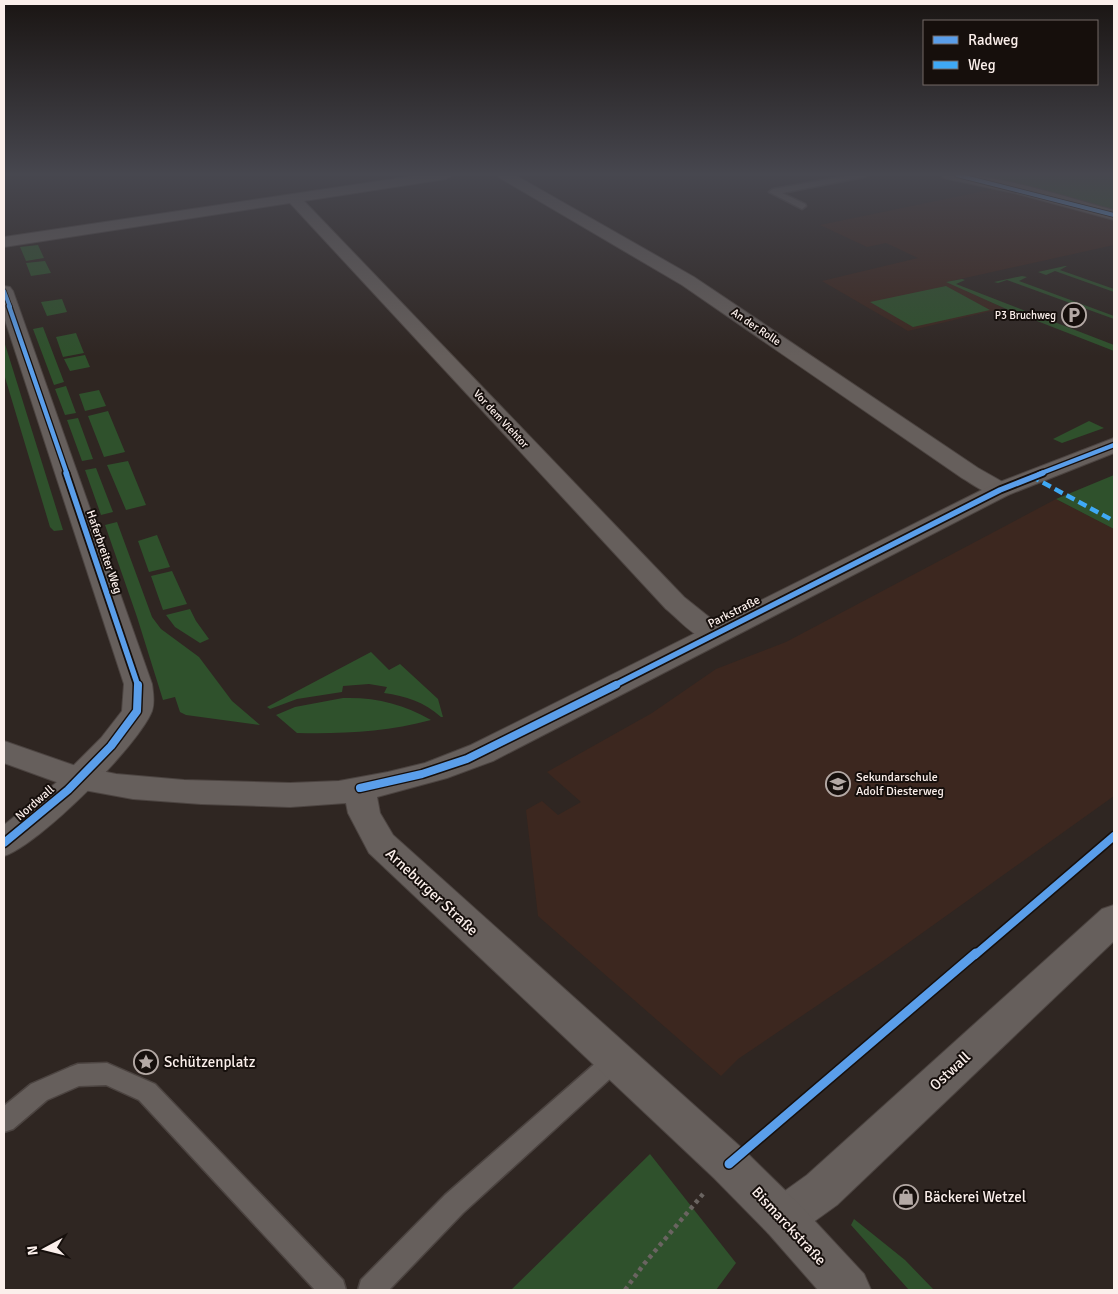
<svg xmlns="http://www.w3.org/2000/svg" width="1118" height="1294" font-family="Signika,sans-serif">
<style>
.built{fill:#3c271f}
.green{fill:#2f512c}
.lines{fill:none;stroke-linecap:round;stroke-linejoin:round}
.service-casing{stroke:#4c4441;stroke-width:3}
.minor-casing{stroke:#4c4441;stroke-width:2}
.secondary-casing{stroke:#4c4441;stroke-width:2}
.path{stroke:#6a6461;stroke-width:4.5;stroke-dasharray:4 4;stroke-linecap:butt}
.service{fill:#665f5c;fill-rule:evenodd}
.minor{fill:#665f5c;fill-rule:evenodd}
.secondary{fill:#665f5c;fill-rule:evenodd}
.quiet{stroke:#3fa9f5;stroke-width:4.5;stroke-dasharray:9 4.5;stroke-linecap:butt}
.cycleway-far4-casing{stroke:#160f0c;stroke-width:5.5}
.cycleway-far3-casing{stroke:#160f0c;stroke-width:7}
.cycleway-far2-casing{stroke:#160f0c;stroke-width:9}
.cycleway-far1-casing{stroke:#160f0c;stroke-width:11}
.cycleway-casing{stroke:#160f0c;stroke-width:12}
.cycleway-far4{stroke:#5a9eea;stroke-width:4}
.cycleway-far3{stroke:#5a9eea;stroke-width:4.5}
.cycleway-far2{stroke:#5a9eea;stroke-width:5.5}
.cycleway-far1{stroke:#5a9eea;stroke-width:8}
.cycleway{stroke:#5a9eea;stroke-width:9}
.labels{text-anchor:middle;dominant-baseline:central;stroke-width:4;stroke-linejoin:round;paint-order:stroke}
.far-poi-label{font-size:11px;fill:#fbefeb;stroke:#160f0c;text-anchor:end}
.far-street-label{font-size:11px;fill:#fbefeb;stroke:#160f0c}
.street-label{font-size:12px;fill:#fbefeb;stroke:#160f0c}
.poi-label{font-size:12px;fill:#fbefeb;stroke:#160f0c;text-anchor:start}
.near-street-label{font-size:15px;fill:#fbefeb;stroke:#160f0c}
.near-poi-label{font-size:15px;fill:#fbefeb;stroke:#160f0c;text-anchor:start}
</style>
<rect width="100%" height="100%" fill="#2f2622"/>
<!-- built -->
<path class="built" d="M 994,189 L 1114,219 L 1114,245 L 947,282 L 1004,308 L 908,331 L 822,281 L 918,258 L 886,243 L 867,247 L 820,225 Z
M 1056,499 L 1114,529 L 1114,796 L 883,961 L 738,1059 L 721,1076 L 538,916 L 526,810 L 542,801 L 558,815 L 581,802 L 547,772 L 652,713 L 716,669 L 786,642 Z"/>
<!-- green -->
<path class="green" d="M 976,175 L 1114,175 L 1114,210 Z
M 38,245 L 44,258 L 26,261 L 20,247 Z
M 45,261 L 51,273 L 31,276 L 26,263 Z
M 1065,266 L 1067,266 L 1060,270 L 1114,289 L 1114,292 L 1055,271 L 1046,275 L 1038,272 Z
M 1022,276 L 1027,277 L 1019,281 L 1114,316 L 1114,319 L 1007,280 L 998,283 L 994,282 Z
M 962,279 L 965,280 L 956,284 L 1114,345 L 1114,351 L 1004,308 L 946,282 Z
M 946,286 L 990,310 L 913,327 L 870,302 Z
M 62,299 L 67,312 L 47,316 L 41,302 Z
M 43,327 L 64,382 L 54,385 L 33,329 Z
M 76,333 L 84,353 L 63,357 L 56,337 Z
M 4,341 L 63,530 L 54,531 L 50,527 L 4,374 Z
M 85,355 L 90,367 L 70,371 L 64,359 Z
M 66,386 L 76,413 L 65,415 L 55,389 Z
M 99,390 L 106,406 L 85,411 L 79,394 Z
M 108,411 L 125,452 L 104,457 L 88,416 Z
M 78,418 L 93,459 L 82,461 L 67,420 Z
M 1089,421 L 1104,428 L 1062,443 L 1053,439 Z
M 128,461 L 146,505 L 126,510 L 107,465 Z
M 96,468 L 113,512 L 101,515 L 85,470 Z
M 1114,475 L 1114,529 L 1056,499 Z
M 117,522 L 152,617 L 161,629 L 199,657 L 232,701 L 260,725 L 186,715 L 180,712 L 175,697 L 163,700 L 137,617 L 105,525 Z
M 157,535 L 170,567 L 149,572 L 138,541 Z
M 172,571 L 187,604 L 163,610 L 151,576 Z
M 190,609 L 196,621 L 209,639 L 200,643 L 175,627 L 166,615 Z
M 371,652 L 389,670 L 400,664 L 438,699 L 443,717 L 441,717 C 424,702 406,696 384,693 L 387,687 L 369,684 L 343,686 L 342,692 L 297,699 L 270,709 L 267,707 Z
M 343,698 C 376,697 403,704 431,720 C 386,732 343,734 297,733 L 276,715 L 295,707 Z
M 650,1154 L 736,1263 L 716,1290 L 511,1290 Z
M 854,1219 L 905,1260 L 934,1290 L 909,1290 L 851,1225 Z"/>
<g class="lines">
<defs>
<path id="service" d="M 852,175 L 868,175 L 864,177 L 782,193 L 805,204 L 806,206 L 802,209 L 769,192 L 773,189 Z
M 615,1050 L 623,1053 L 627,1060 L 623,1067 L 463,1213 L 389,1290 L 358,1290 L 361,1280 L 445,1195 L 607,1053 Z
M 107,1063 L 155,1084 L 343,1280 L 346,1290 L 315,1290 L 139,1100 L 106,1085 L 79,1086 L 47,1100 L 13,1129 L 4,1132 L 4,1106 L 31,1084 L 70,1067 L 78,1064 Z"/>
<path id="minor" d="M 420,175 L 453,175 L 446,179 L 304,201 L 684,597 L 724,629 L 728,635 L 724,641 C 701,647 682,622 666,609 L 290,203 L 4,247 L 4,237 Z
M 498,175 L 515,175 L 694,277 L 978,468 L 1008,485 L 1012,490 L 1008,495 C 991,499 976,486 962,478 L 682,285 L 500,178 Z
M 941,175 C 990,171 1065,197 1114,210 L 1114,220 L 1014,193 L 943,178 Z
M 4,286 L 10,287 L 13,291 L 152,684 C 153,692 155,702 152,711 C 139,745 39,845 4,856 L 4,825 L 57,782 L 101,738 L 122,711 L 124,684 L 4,317 Z
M 1114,905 L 1114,941 L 837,1205 L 798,1233 L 783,1240 L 768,1233 L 761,1218 L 768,1203 L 807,1175 L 1102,909 Z"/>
<path id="secondary" d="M 1114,438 L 1114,453 L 1008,495 L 493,761 L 447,778 L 377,797 L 380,813 L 393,835 L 744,1150 L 798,1203 L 864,1274 L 871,1290 L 818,1290 L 768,1233 L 714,1178 L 369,853 L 348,813 L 346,803 L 290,807 L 201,804 L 133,799 L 73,788 L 4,763 L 4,741 L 73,765 L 116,774 L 184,780 L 290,783 L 339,781 L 388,772 L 425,763 L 471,745 L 992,485 Z"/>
</defs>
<!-- service casing -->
<use href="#service" class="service-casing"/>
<!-- minor casing -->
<use href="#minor" class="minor-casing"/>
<!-- secondary casing -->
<use href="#secondary" class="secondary-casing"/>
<!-- path -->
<path class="path" d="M 625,1290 L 644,1264 L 703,1194"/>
<!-- service -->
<use href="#service" class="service"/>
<!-- minor -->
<use href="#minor" class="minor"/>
<!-- secondary -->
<use href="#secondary" class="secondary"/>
<!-- quiet -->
<path class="quiet" d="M 1031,476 L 1114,521"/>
<defs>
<path id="cycleway-far4" d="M 957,175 L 1114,215
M 4,291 L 10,307"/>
<path id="cycleway-far3" d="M 9,306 L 67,474
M 1039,474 L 1114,445"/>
<path id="cycleway-far2" d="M 66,473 L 138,686
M 613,686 L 1000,490 L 1043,473"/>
<path id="cycleway-far1" d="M 360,788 L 422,774 L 467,759 L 616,685
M 4,843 L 68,790 L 111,746 L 137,711 L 138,685
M 975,955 L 1114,836"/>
<path id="cycleway" d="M 729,1164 L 976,953"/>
</defs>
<!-- cycleway-far4 casing -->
<use href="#cycleway-far4" class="cycleway-far4-casing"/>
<!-- cycleway-far3 casing -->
<use href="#cycleway-far3" class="cycleway-far3-casing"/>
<!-- cycleway-far2 casing -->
<use href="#cycleway-far2" class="cycleway-far2-casing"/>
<!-- cycleway-far1 casing -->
<use href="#cycleway-far1" class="cycleway-far1-casing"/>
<!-- cycleway casing -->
<use href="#cycleway" class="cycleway-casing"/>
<!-- cycleway-far4 -->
<use href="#cycleway-far4" class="cycleway-far4"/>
<!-- cycleway-far3 -->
<use href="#cycleway-far3" class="cycleway-far3"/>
<!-- cycleway-far2 -->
<use href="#cycleway-far2" class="cycleway-far2"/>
<!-- cycleway-far1 -->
<use href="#cycleway-far1" class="cycleway-far1"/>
<!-- cycleway -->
<use href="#cycleway" class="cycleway"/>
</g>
<!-- sky -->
<linearGradient id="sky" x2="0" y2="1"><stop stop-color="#1a1513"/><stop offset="0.49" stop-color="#47474f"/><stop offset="1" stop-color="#47474f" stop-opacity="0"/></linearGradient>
<rect width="1118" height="356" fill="url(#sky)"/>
<!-- icons -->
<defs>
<symbol id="parking-ring" viewBox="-11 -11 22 22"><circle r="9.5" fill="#160f0c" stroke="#b4a9a5" stroke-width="1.5"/><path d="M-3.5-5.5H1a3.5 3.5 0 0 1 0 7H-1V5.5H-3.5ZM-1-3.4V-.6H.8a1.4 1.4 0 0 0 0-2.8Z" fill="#b4a9a5"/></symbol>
<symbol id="school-ring" viewBox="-11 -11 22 22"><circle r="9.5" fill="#160f0c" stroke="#b4a9a5" stroke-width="1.5"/><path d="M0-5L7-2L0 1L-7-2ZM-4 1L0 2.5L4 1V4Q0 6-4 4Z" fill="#b4a9a5"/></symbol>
<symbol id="sight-ring" viewBox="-11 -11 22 22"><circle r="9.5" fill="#160f0c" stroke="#b4a9a5" stroke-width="1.5"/><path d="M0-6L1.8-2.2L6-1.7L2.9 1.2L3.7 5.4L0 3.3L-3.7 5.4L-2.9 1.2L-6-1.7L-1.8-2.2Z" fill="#b4a9a5"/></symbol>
<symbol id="shop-ring" viewBox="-11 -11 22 22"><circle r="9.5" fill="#160f0c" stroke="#b4a9a5" stroke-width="1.5"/><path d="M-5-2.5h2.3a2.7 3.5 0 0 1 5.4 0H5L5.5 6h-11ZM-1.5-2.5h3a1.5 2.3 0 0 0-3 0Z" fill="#b4a9a5"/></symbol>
</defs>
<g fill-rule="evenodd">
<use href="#parking-ring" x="1060" y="301" width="28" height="28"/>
<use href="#school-ring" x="824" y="770" width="28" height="28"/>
<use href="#sight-ring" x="132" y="1048" width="28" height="28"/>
<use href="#shop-ring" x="892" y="1183" width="28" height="28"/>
</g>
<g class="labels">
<!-- far-poi labels -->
<g class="far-poi-label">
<text x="1056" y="315">P3 Bruchweg</text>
</g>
<!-- far-street labels -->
<g class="far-street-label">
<text transform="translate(756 327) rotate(34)">An der Rolle</text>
<text transform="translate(501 419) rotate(47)">Vor dem Viehtor</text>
</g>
<!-- street labels -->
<g class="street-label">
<text transform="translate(104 552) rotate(71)">Haferbreiter Weg</text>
<text transform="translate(734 612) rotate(-27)">Parkstraße</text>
<text transform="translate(35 803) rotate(-41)">Nordwall</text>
</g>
<!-- poi labels -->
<g class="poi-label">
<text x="856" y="777">Sekundarschule<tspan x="856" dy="14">Adolf Diesterweg</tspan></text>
</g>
<!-- near-street labels -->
<g class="near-street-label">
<text transform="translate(432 892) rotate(43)">Arneburger Straße</text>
<text transform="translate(950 1071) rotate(-43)">Ostwall</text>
<text transform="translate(789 1226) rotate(47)">Bismarckstraße</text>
</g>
<!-- near-poi labels -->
<g class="near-poi-label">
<text x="164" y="1062">Schützenplatz</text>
<text x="924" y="1197">Bäckerei Wetzel</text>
</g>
</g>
<!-- border -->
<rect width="1118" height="1294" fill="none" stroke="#fbefeb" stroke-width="10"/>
<!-- legend -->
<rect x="923" y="20" width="175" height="65" fill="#160f0c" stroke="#726965"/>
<rect x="933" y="36" width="25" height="8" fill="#5a9eea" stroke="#726965"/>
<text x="968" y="45" font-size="15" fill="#fbefeb">Radweg</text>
<rect x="933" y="61" width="25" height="8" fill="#3fa9f5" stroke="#726965"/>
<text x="968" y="70" font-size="15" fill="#fbefeb">Weg</text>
<!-- north arrow -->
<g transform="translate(45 1249) rotate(263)" stroke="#160f0c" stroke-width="4" paint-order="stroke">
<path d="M0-4L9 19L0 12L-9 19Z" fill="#fbefeb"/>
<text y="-8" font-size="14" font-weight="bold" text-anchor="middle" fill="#fbefeb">N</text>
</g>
</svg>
